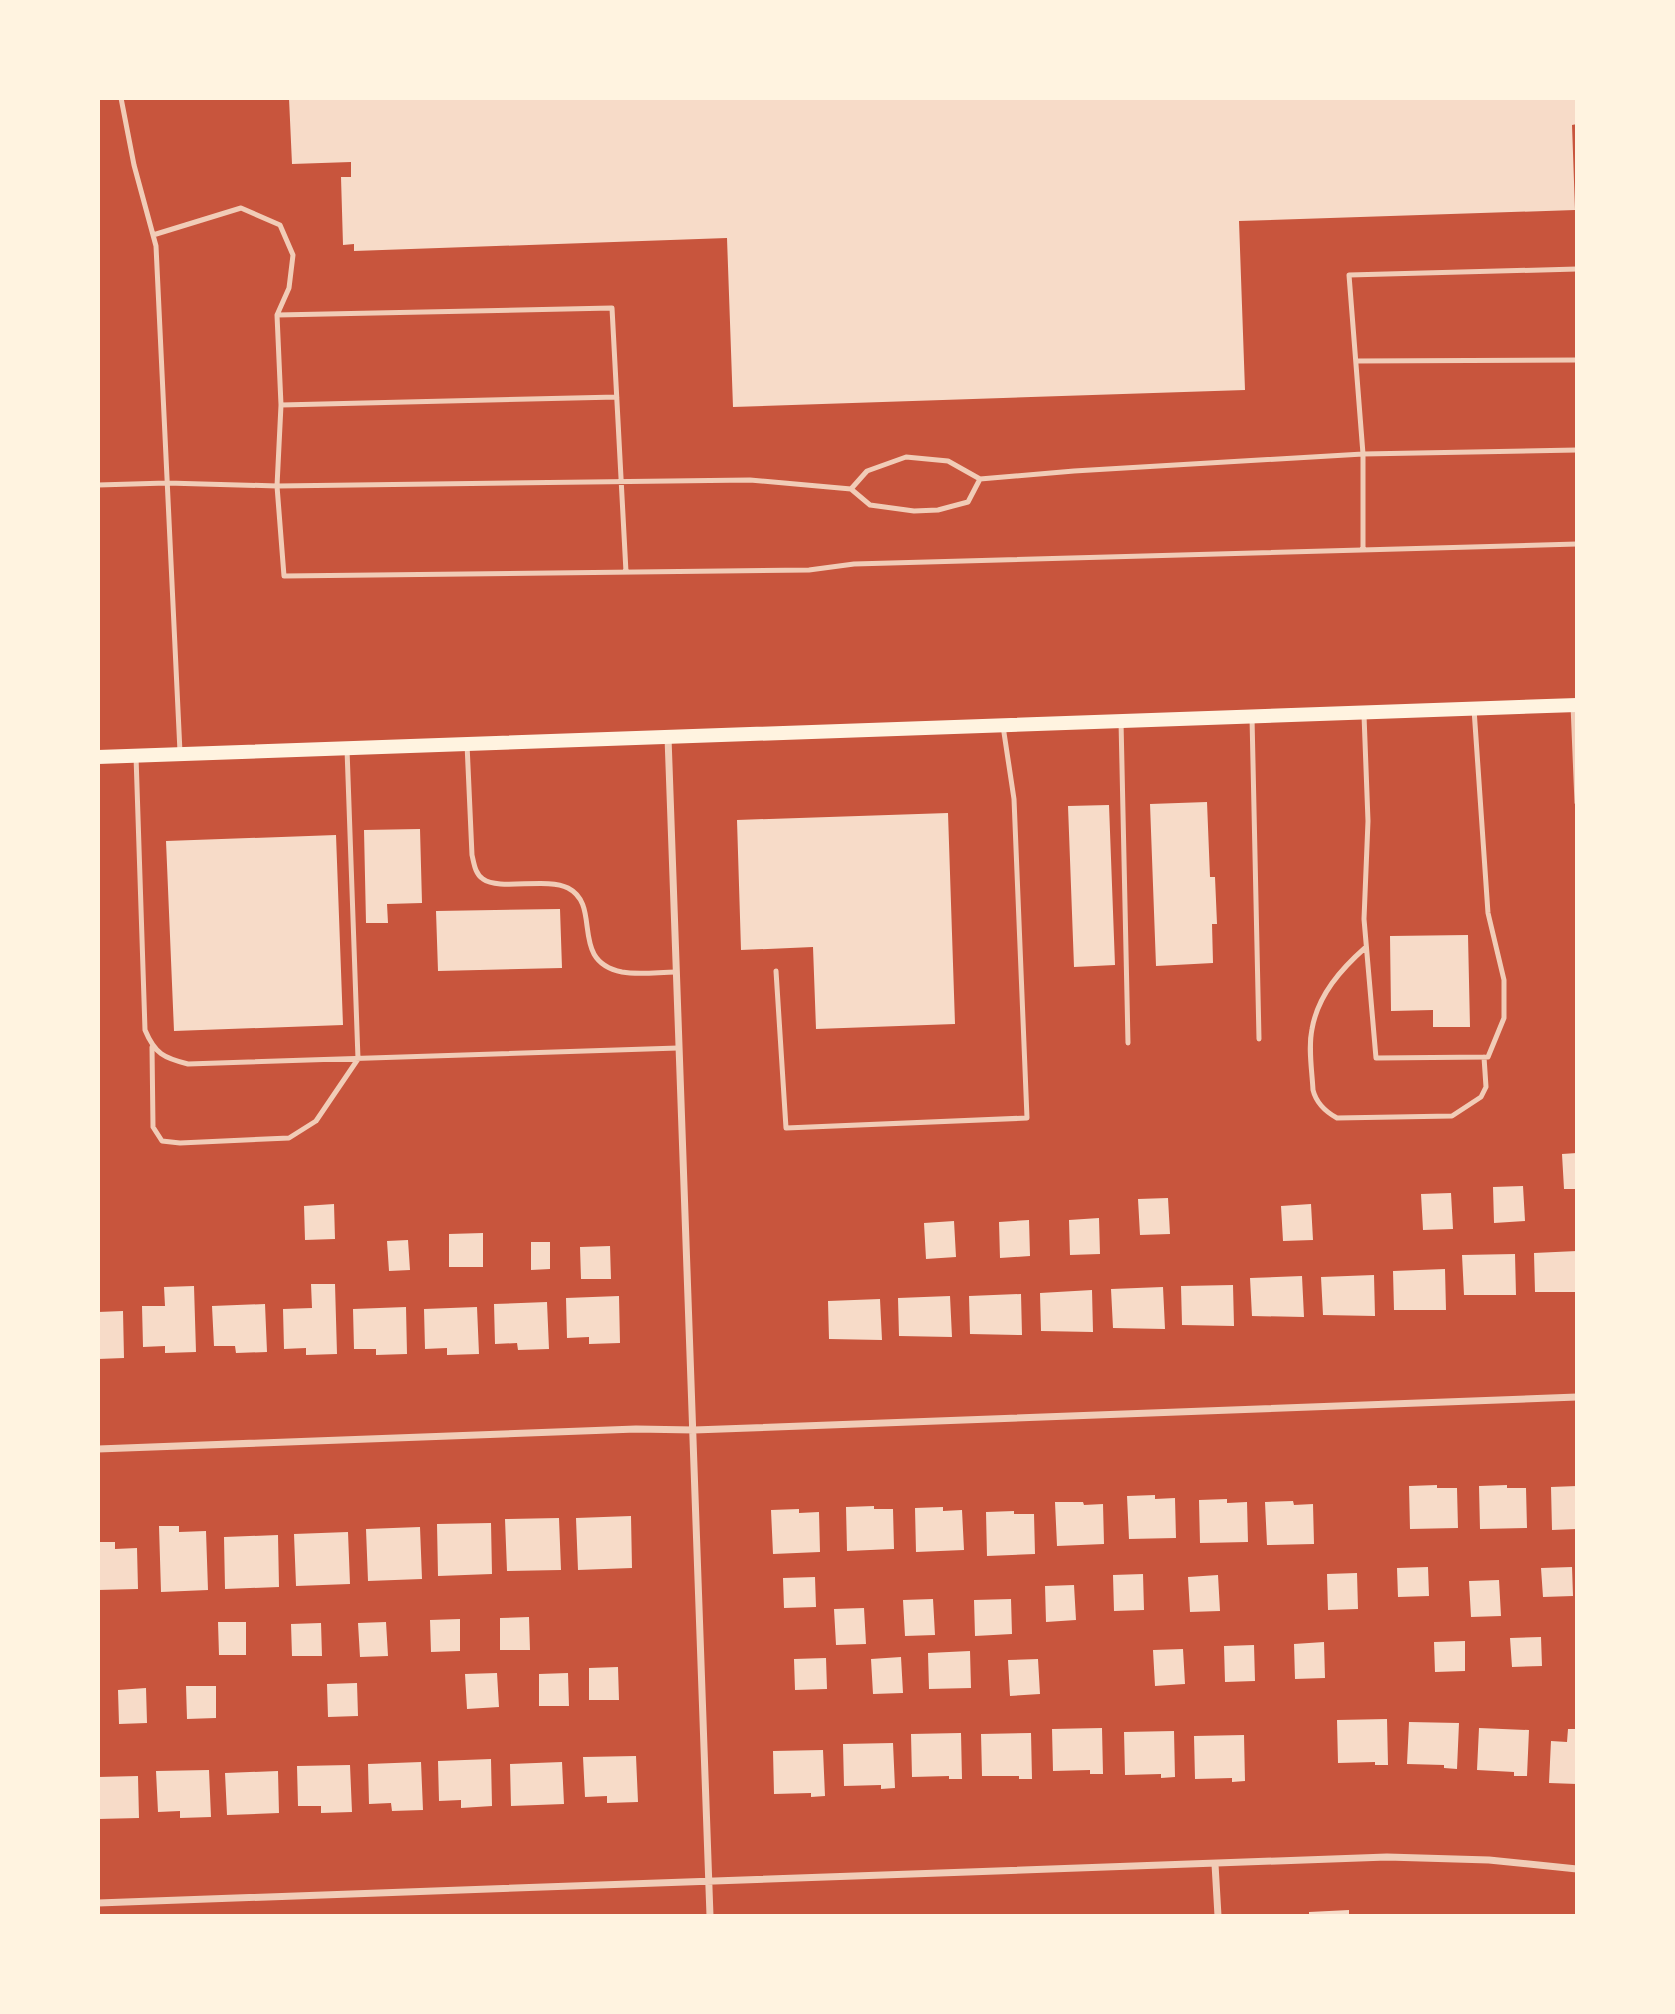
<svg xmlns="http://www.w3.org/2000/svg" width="1675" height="2014" font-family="Barlow,sans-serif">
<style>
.building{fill:#f7dbc8}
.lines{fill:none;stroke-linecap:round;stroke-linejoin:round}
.service{stroke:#f1ccb7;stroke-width:5}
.minor{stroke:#f1ccb7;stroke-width:7}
.secondary{stroke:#fff3e0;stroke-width:14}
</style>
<rect width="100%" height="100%" fill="#c8553d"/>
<!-- building -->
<path class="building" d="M 289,98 L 1577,98 L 1577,124 L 1572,125 L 1575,210 L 1239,221 L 1245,390 L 733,407 L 727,238 L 354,251 L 354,244 L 343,245 L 341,177 L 351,177 L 351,162 L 292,164 Z
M 1207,802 L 1210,877 L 1215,877 L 1217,924 L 1212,924 L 1213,963 L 1156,966 L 1150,804 Z
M 1109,805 L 1115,965 L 1074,967 L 1068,806 Z
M 948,813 L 955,1024 L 816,1029 L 813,947 L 741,950 L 737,820 Z
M 420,829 L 422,903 L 387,904 L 388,923 L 366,923 L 364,830 Z
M 336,835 L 343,1025 L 174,1031 L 166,841 Z
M 560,909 L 562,968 L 438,971 L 436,911 Z
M 1468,935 L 1470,1027 L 1433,1027 L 1433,1010 L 1391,1011 L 1390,936 Z
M 1577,1153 L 1577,1189 L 1564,1189 L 1562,1154 Z
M 1523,1186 L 1525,1221 L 1494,1223 L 1493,1187 Z
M 1451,1193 L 1453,1229 L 1423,1230 L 1421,1194 Z
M 1168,1198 L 1170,1234 L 1140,1235 L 1138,1199 Z
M 334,1204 L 335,1239 L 305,1240 L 304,1206 Z
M 1311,1204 L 1313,1240 L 1283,1241 L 1281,1206 Z
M 1099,1218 L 1100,1254 L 1070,1255 L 1069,1220 Z
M 1029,1220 L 1030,1256 L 1000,1258 L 999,1222 Z
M 954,1221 L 956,1257 L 926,1259 L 924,1223 Z
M 483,1233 L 483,1267 L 449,1267 L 449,1234 Z
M 408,1240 L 410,1270 L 389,1271 L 387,1241 Z
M 531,1242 L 550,1242 L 550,1269 L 531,1270 Z
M 610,1246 L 611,1279 L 581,1279 L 580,1247 Z
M 1577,1251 L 1577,1292 L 1535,1292 L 1534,1253 Z
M 1515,1254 L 1516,1295 L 1464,1295 L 1462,1255 Z
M 1445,1269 L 1446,1310 L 1394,1310 L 1393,1271 Z
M 1374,1275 L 1375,1316 L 1323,1315 L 1321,1277 Z
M 1302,1276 L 1304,1317 L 1252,1316 L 1250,1278 Z
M 311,1284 L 335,1284 L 337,1354 L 306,1355 L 306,1348 L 284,1349 L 283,1309 L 312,1308 Z
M 1233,1285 L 1234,1326 L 1182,1325 L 1181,1286 Z
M 194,1286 L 196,1352 L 165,1353 L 165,1346 L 143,1347 L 142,1306 L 165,1306 L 164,1287 Z
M 1163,1287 L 1165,1329 L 1113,1328 L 1111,1289 Z
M 1092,1290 L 1093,1332 L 1041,1331 L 1040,1293 Z
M 1021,1294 L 1022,1335 L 970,1334 L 969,1296 Z
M 619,1296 L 620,1343 L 589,1344 L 589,1337 L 567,1338 L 566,1298 Z
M 950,1296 L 952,1337 L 899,1336 L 898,1298 Z
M 880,1299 L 882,1340 L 829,1339 L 828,1301 Z
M 547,1302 L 549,1349 L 518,1350 L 517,1343 L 495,1344 L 494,1304 Z
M 265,1304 L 267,1352 L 236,1353 L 235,1346 L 214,1346 L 212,1306 Z
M 406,1307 L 407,1354 L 376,1355 L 376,1349 L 354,1349 L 353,1309 Z
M 477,1307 L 479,1354 L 447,1355 L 447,1348 L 425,1349 L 424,1309 Z
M 123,1311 L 124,1358 L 98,1359 L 98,1312 Z
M 1437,1485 L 1437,1488 L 1457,1488 L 1458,1528 L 1410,1529 L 1409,1486 Z
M 1507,1485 L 1507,1488 L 1526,1488 L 1527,1528 L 1480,1529 L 1479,1486 Z
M 1577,1486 L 1577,1529 L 1552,1530 L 1551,1487 Z
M 1155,1495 L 1155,1499 L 1175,1498 L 1176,1538 L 1129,1539 L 1127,1496 Z
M 1227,1499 L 1227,1503 L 1247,1502 L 1248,1542 L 1200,1543 L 1199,1500 Z
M 1293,1501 L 1294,1505 L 1313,1504 L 1314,1544 L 1267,1545 L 1265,1502 Z
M 1055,1502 L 1083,1502 L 1084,1505 L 1103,1504 L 1104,1544 L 1057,1546 Z
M 874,1506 L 874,1509 L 893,1509 L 894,1549 L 847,1551 L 846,1507 Z
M 943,1507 L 943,1511 L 962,1510 L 964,1550 L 916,1552 L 915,1508 Z
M 799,1509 L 799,1513 L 819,1512 L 820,1552 L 773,1554 L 771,1510 Z
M 1014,1511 L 1014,1514 L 1034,1514 L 1035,1554 L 987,1556 L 986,1512 Z
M 631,1516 L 632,1568 L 578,1570 L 576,1518 Z
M 559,1518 L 561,1570 L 507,1571 L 505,1519 Z
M 491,1523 L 492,1574 L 438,1576 L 437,1524 Z
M 159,1526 L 179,1526 L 179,1532 L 206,1531 L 208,1590 L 161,1592 Z
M 420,1527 L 422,1579 L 368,1581 L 366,1529 Z
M 348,1532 L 350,1584 L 296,1586 L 294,1534 Z
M 278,1535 L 279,1587 L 225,1589 L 224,1537 Z
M 98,1542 L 115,1542 L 115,1549 L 137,1548 L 138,1589 L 98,1590 Z
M 1428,1567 L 1429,1596 L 1398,1597 L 1397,1568 Z
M 1572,1567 L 1573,1596 L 1543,1597 L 1541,1568 Z
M 1357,1573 L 1358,1609 L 1328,1610 L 1327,1574 Z
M 1143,1574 L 1144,1610 L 1114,1611 L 1113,1575 Z
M 1218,1575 L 1220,1611 L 1190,1612 L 1188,1577 Z
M 815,1577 L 816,1607 L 784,1608 L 783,1578 Z
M 1499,1580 L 1501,1616 L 1471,1617 L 1469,1581 Z
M 1074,1585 L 1076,1620 L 1046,1622 L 1045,1586 Z
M 933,1599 L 935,1635 L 905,1636 L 903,1600 Z
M 1011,1599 L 1012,1634 L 975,1636 L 974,1600 Z
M 864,1608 L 866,1644 L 836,1645 L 834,1609 Z
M 529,1617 L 530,1650 L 500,1650 L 500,1618 Z
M 460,1619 L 460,1651 L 431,1652 L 430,1620 Z
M 218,1622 L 246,1622 L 246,1655 L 219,1655 Z
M 386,1622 L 388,1656 L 360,1657 L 358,1623 Z
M 321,1623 L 322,1656 L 292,1656 L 291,1624 Z
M 1541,1637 L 1542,1666 L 1512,1667 L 1510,1638 Z
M 1465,1641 L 1465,1671 L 1435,1672 L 1434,1642 Z
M 1324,1642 L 1325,1678 L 1295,1679 L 1294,1644 Z
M 1254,1645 L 1255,1681 L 1225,1682 L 1224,1646 Z
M 1183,1649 L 1185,1684 L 1155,1686 L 1153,1650 Z
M 970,1651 L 971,1688 L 929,1689 L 928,1653 Z
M 901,1657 L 903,1693 L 873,1694 L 871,1659 Z
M 826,1658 L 827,1689 L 795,1690 L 794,1659 Z
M 1038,1659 L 1040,1694 L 1010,1696 L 1008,1660 Z
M 618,1667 L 619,1700 L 589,1700 L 589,1668 Z
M 497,1673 L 499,1707 L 467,1709 L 465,1674 Z
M 568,1673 L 569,1706 L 539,1706 L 539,1674 Z
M 357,1683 L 358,1716 L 328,1717 L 327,1684 Z
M 186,1686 L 216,1686 L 216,1718 L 187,1719 Z
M 146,1688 L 147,1723 L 119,1724 L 118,1690 Z
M 1387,1719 L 1388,1765 L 1375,1765 L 1375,1762 L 1338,1763 L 1337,1720 Z
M 1409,1722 L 1459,1723 L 1457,1769 L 1444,1768 L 1444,1765 L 1407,1764 Z
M 1102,1728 L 1103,1774 L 1090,1774 L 1090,1770 L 1053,1771 L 1052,1729 Z
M 1479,1728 L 1529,1730 L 1527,1776 L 1514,1776 L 1514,1772 L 1477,1770 Z
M 1568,1729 L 1577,1729 L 1577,1784 L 1549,1783 L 1551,1741 L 1567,1742 Z
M 1174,1731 L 1175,1777 L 1161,1778 L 1161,1774 L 1125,1775 L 1124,1732 Z
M 961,1733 L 962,1779 L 949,1779 L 949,1776 L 912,1777 L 911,1734 Z
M 1031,1733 L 1032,1779 L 1019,1779 L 1019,1776 L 982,1776 L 981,1734 Z
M 1244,1735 L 1245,1781 L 1232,1782 L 1232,1778 L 1195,1779 L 1194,1736 Z
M 893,1743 L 895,1788 L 881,1789 L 881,1785 L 844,1786 L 843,1744 Z
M 823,1750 L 825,1796 L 811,1797 L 811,1793 L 774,1794 L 773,1751 Z
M 636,1756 L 638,1802 L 607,1803 L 607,1796 L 585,1797 L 583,1757 Z
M 491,1759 L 492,1806 L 461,1808 L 461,1800 L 439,1801 L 438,1761 Z
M 421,1762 L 423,1810 L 392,1811 L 391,1803 L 369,1804 L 368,1764 Z
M 562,1762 L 564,1804 L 511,1806 L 510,1764 Z
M 350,1765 L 352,1812 L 321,1813 L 321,1806 L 298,1806 L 297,1766 Z
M 209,1770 L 211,1817 L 180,1818 L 180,1811 L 158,1812 L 156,1771 Z
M 278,1771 L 279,1813 L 227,1815 L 225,1773 Z
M 138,1776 L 139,1818 L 98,1819 L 98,1777 Z
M 1349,1910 L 1349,1916 L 1309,1916 L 1309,1912 Z"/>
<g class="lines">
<!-- service -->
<path class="service" d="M 121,98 L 134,165 L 156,246 L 180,752
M 153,235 L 241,208 L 280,225 L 293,255 L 289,288 L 277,315 L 281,405 L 277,486 L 750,480 L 851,489
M 277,315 L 612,308 L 626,572
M 1356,361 L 1577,360
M 281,405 L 617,397
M 980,479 L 968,502 L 938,510 L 914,511 L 870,505 L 851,489 L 867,471 L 906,457 L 948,461 L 980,479 L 1074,471 L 1363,454 L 1577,450
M 98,485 L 167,483 L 277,486 L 284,576 L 809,570 L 854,564 L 1577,544
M 1363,550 L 1363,454 L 1349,275 L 1577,269
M 1573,705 L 1577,803
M 1364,715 L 1368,821 L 1364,919 L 1376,1058 L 1488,1057 L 1504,1018 L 1504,980 L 1488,913 L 1474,709
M 1252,717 L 1259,1039
M 1121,721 L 1128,1043
M 467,744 L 472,855 C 474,863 475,874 483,879 C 499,891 547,877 568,888 C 603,906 568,961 622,972 C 639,975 659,972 676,972
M 136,756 L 145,1030 C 155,1054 164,1058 188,1064 L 678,1048
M 1366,947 C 1341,969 1318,995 1312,1029 C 1308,1048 1312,1070 1313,1090 C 1316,1102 1326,1112 1337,1118 L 1452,1116 L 1481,1097 L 1486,1087 L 1484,1057
M 776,971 L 786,1128 L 1027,1118 L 1014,799 L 1003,726
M 152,1047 L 153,1127 L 162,1141 L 180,1143 L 289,1138 L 316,1121 L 358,1059 L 347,749"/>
<!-- minor -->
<path class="minor" d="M 668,737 L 710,1916
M 98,1449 L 636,1429 L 694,1430 L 1577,1397
M 1215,1864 L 1218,1916
M 98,1903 L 1387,1857 L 1489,1860 L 1577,1869"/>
<!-- secondary -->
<path class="secondary" d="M 98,757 L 1577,705"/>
</g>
<!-- border -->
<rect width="1675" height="2014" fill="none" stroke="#fff3e0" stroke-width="200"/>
</svg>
